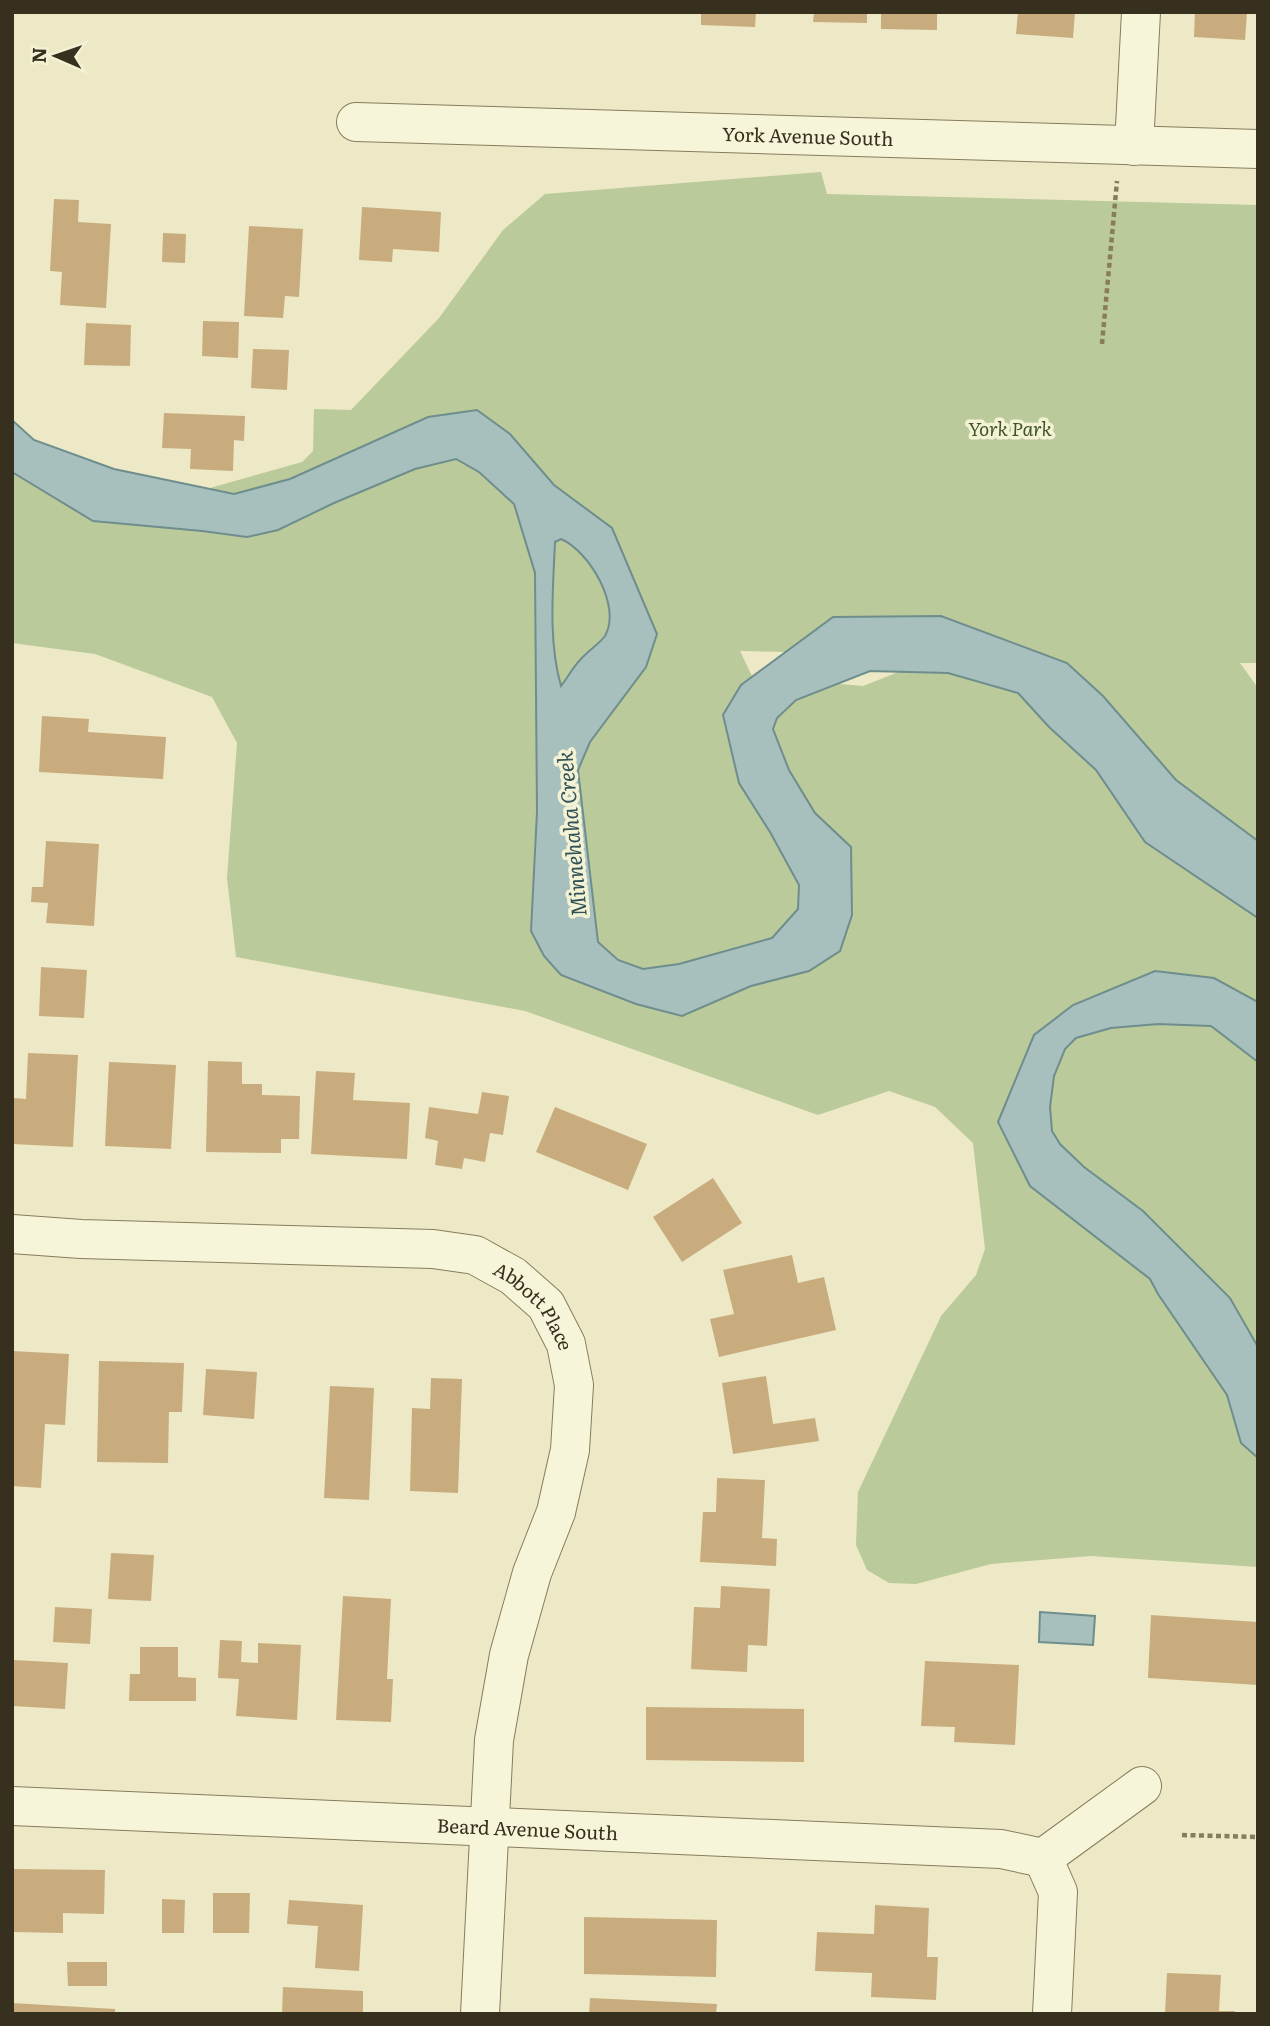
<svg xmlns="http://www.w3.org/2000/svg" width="1270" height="2026" font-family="Literata,serif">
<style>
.green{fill:#bbca9a;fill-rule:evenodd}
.water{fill:#a7c0be;stroke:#6e8e8d;stroke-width:2;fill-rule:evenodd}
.building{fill:#c9ac7d}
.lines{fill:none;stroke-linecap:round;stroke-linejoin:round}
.minor-casing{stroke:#877c5c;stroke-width:40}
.path{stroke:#877c5c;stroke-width:4.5;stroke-dasharray:5 3.5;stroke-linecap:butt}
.minor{stroke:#f7f5d9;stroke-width:38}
.labels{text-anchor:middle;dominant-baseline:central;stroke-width:7;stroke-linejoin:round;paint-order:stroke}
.street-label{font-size:19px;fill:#38301f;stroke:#f4f2d5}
.park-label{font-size:19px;font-style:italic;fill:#3f5327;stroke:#f4f2d5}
.water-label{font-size:21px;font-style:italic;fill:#2f5157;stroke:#f4f2d5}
</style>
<rect width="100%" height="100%" fill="#ede9c6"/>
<!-- green -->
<path class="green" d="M 821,172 L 827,194 L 1258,205 L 1258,663 L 1240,663 L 1258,688 L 1258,1567 L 1091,1556 L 991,1564 L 916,1584 L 889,1583 L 867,1570 L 856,1545 L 858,1492 L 941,1316 L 976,1275 L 985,1249 L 973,1143 L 935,1107 L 889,1091 L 818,1115 L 525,1011 L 236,957 L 227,878 L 237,743 L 212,697 L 95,654 L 12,643 L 12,472 L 93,521 L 302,462 L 313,451 L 314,409 L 351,410 L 439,318 L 503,230 L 545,194 ZM 740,651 L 939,655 L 939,656 L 863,686 L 752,676 Z"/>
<!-- water -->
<path class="water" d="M 477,410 L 510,434 L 554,485 L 612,528 L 657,634 L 646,667 L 590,742 L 578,770 L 598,942 L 618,960 L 643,969 L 679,964 L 772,938 L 798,909 L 799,885 L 770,832 L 739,783 L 723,715 L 741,685 L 833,617 L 941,616 L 1067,663 L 1103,696 L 1176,780 L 1258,841 L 1258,918 L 1145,842 L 1096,770 L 1049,727 L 1018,693 L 948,673 L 870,671 L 796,700 L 777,718 L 773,729 L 789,770 L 815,813 L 851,847 L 852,915 L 840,951 L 809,971 L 751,986 L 682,1016 L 636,1004 L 561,975 L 544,956 L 531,931 L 537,812 L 535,573 L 514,504 L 479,472 L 456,459 L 415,469 L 334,503 L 278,530 L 247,537 L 202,531 L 93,521 L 12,472 L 12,420 L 34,440 L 114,469 L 234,494 L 290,479 L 428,417 ZM 561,539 C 589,551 622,606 605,636 C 599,644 588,651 581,659 C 573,667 568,677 561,686 C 548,641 553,589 555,542 Z
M 1155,971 L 1214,978 L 1258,1002 L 1258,1062 L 1211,1026 L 1158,1024 L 1111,1028 L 1076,1038 L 1065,1049 L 1054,1076 L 1050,1107 L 1052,1131 L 1060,1144 L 1084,1167 L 1143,1211 L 1230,1298 L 1258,1347 L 1258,1458 L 1241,1443 L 1227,1395 L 1158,1294 L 1150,1279 L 1030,1186 L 998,1122 L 1034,1035 L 1073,1005 Z
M 1040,1612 L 1095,1616 L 1093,1645 L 1039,1642 Z"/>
<!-- building -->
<path class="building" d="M 701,12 L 756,12 L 755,27 L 701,25 Z
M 814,12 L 867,12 L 867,23 L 813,22 Z
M 881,12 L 937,12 L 937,30 L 881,29 Z
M 1018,12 L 1075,12 L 1073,38 L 1016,34 Z
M 1195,12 L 1247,12 L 1245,40 L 1194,37 Z
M 54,199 L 79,200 L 78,222 L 111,224 L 106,308 L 60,305 L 62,272 L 50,271 Z
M 362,207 L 441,212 L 439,252 L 393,249 L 392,262 L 359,260 Z
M 249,226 L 303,229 L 299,297 L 285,296 L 283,318 L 244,316 Z
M 163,233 L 186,234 L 185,263 L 162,262 Z
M 203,321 L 239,322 L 238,358 L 202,356 Z
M 86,323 L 131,325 L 130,366 L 84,365 Z
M 253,349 L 289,350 L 287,390 L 251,388 Z
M 164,413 L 245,416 L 244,441 L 234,440 L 233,471 L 190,469 L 191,449 L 162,448 Z
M 42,716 L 89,719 L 88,732 L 166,737 L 163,779 L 39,772 Z
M 46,841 L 99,844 L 94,926 L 46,923 L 48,903 L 31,902 L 32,887 L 43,887 Z
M 41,967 L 87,970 L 84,1018 L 39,1016 Z
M 28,1053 L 78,1055 L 73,1147 L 12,1144 L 14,1098 L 26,1099 Z
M 208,1061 L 242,1062 L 242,1084 L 262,1084 L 262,1095 L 300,1096 L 299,1139 L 281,1139 L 281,1153 L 206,1152 Z
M 109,1062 L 176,1065 L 171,1149 L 105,1146 Z
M 316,1071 L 355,1073 L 353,1100 L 410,1103 L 407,1159 L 311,1154 Z
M 482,1092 L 509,1096 L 503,1135 L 490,1133 L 485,1162 L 464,1158 L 462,1169 L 435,1165 L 438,1141 L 425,1138 L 429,1107 L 478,1114 Z
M 555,1107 L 647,1144 L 628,1190 L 536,1152 Z
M 713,1178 L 742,1223 L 682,1262 L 653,1217 Z
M 792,1255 L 798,1283 L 824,1277 L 836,1330 L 719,1357 L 710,1319 L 734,1314 L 723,1270 Z
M 12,1351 L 69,1354 L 65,1425 L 45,1424 L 41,1488 L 12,1486 Z
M 99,1361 L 184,1363 L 182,1412 L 169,1412 L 168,1463 L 97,1462 Z
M 206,1369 L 257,1372 L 254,1419 L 203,1415 Z
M 766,1376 L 773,1424 L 815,1418 L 819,1441 L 733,1454 L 722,1383 Z
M 431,1378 L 462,1379 L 458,1493 L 410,1491 L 412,1408 L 430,1409 Z
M 330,1386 L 374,1388 L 369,1500 L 324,1498 Z
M 717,1478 L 765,1480 L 762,1538 L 777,1539 L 776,1566 L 700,1562 L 703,1512 L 716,1512 Z
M 111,1553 L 154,1555 L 151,1601 L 108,1599 Z
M 721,1586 L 770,1589 L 767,1646 L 748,1645 L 747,1672 L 691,1669 L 694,1607 L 720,1608 Z
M 343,1596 L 391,1599 L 387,1679 L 393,1679 L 391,1722 L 336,1720 Z
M 55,1607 L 92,1609 L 90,1644 L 53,1642 Z
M 1151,1615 L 1258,1622 L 1258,1685 L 1148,1678 Z
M 220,1640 L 242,1641 L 241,1662 L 258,1663 L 258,1643 L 301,1645 L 297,1720 L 236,1716 L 239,1679 L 218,1678 Z
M 140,1647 L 178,1647 L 178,1677 L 196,1678 L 196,1701 L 129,1701 L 130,1674 L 140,1674 Z
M 14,1660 L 68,1663 L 65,1709 L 12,1706 Z
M 925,1661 L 1019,1665 L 1015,1745 L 954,1742 L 955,1727 L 921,1726 Z
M 646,1707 L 804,1709 L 804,1762 L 646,1760 Z
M 12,1869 L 105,1870 L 104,1914 L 63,1913 L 63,1933 L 12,1932 Z
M 213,1893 L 250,1893 L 249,1933 L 213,1933 Z
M 162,1899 L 185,1900 L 184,1933 L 162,1933 Z
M 289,1900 L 363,1905 L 359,1971 L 315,1968 L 318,1926 L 287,1924 Z
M 875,1905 L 929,1908 L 927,1957 L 938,1957 L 936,2000 L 871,1997 L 872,1973 L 815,1971 L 817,1932 L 874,1934 Z
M 584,1917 L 717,1920 L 716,1977 L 584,1974 Z
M 67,1962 L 107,1962 L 107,1986 L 68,1986 Z
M 1167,1973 L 1221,1975 L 1219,2011 L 1235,2011 L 1235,2014 L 1165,2014 Z
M 283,1987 L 363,1991 L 363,2014 L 282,2014 Z
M 590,1998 L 717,2004 L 716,2014 L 589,2014 Z
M 12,2003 L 115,2009 L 115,2014 L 12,2014 Z"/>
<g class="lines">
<defs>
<g id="minor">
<path id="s1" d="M 356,122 L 1258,149"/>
<path d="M 1134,146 L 1141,12"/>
<path id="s2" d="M 12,1234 L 81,1239 L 433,1249 L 475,1255 L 513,1276 L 546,1305 L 566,1344 L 574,1385 L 570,1450 L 556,1512 L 532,1573 L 509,1655 L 494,1740 L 480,2014"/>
<path id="s3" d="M 12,1806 L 1001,1849 L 1043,1858"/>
<path d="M 1043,1858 L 1058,1892 L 1052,2014"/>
<path d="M 1043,1858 L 1142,1786"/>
</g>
</defs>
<!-- minor casing -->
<use href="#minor" class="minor-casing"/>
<!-- path -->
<path class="path" d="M 1102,344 L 1117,181
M 1182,1835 L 1258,1837"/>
<!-- minor -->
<use href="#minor" class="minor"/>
</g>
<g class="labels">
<!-- street labels -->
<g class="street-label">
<text stroke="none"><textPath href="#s1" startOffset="452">York Avenue South</textPath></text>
<text stroke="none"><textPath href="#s2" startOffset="544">Abbott Place</textPath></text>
<text stroke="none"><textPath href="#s3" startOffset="516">Beard Avenue South</textPath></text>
</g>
<!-- park labels -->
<g class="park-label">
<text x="1010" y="428">York Park</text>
</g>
<!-- water labels -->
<g class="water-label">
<text transform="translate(570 834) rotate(-95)">Minnehaha Creek</text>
</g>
</g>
<!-- border -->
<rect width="1270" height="2026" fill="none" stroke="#38301f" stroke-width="28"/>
<!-- north arrow -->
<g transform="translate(56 56) rotate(272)" stroke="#f4f2d5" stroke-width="5" paint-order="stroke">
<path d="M0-5L12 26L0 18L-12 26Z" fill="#38301f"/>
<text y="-10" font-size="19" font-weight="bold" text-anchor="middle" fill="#38301f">N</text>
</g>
</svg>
